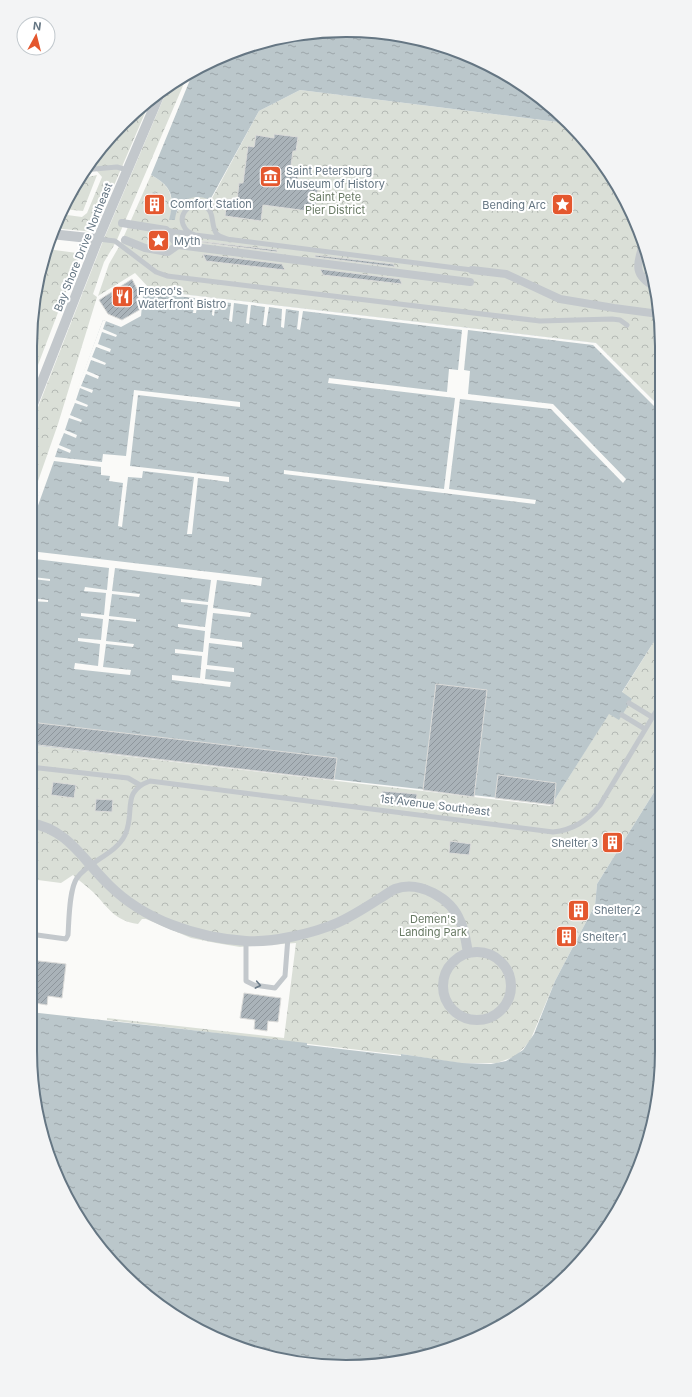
<svg xmlns="http://www.w3.org/2000/svg" width="692" height="1397" font-family="Inter,sans-serif">
<style>
.park{fill:url(#park-crowns)}
.water{fill:url(#water-ripples)}
.pier{fill:#fafaf8}
.building{fill:url(#building-hatch);stroke:#dcdcda}
.lines{fill:none;stroke-linecap:round;stroke-linejoin:round}
.service{stroke:#c3c8cc;stroke-width:5}
.pedestrian{stroke:#c3c8cc;stroke-width:8}
.minor{stroke:#c3c8cc;stroke-width:10}
.oneway{stroke:#6a7a87}
.labels{text-anchor:middle;dominant-baseline:central;stroke-width:4;stroke-linejoin:round;paint-order:stroke}
.poi-label{font-size:11px;fill:#657683;stroke:#fff;text-anchor:start}
.park-label{font-size:11px;fill:#687a64;stroke:#fff}
.street-label{font-size:11px;fill:#657683;stroke:#fff}
.rim{fill:none;stroke:#657683;stroke-width:2}
</style>
<defs>
<pattern id="park-crowns" width="20" height="18" patternUnits="userSpaceOnUse"><rect width="20" height="18" fill="#dadfd7"/><path d="M2 6a3 3 0 1 1 6 0M12 15a3 3 0 1 1 6 0" fill="none" stroke="#b4b9b4"/></pattern>
<pattern id="water-ripples" width="26" height="14" patternUnits="userSpaceOnUse"><rect width="26" height="14" fill="#bbc7cb"/><path d="M2 4q2-2 4 0t4 0M15 11q2-2 4 0t4 0" fill="none" stroke="#9ca6aa"/></pattern>
<pattern id="building-hatch" width="6" height="6" patternUnits="userSpaceOnUse"><rect width="6" height="6" fill="#aab3b9"/><path d="M-1 1l2-2M0 6l6-6M5 7l2-2" fill="none" stroke="#8e969c"/></pattern>
</defs>
<rect width="100%" height="100%" fill="#fafaf8"/>
<!-- park -->
<path class="park" d="M 188,74 L 116,242 L 104,262 L 93,294 L 97,297 L 58,424 L 30,504 L 30,429 L 33,420 L 103,241 L 170,83 Z
M 300,90 L 566,123 L 597,154 L 638,225 L 659,305 L 660,407 L 596,343 L 147,290 L 150,289 L 135,273 L 98,296 L 109,264 L 120,245 L 151,175 C 173,187 173,197 170,220 C 184,208 183,188 211,200 L 259,111 Z
M 151,99 L 94,232 L 53,228 L 60,214 L 82,217 L 87,213 L 102,177 L 96,170 L 82,173 L 83,170 L 123,122 Z
M 97,175 L 83,211 L 63,209 L 79,179 Z
M 47,249 L 77,253 L 78,260 L 30,386 L 30,346 L 36,284 Z
M 660,632 L 661,781 L 597,884 L 595,905 L 555,981 L 530,1041 L 516,1056 L 497,1063 L 459,1063 L 401,1054 L 401,1055 L 107,1020 L 107,1018 L 284,1038 L 296,943 L 240,947 L 216,943 L 191,938 L 146,919 L 142,919 L 138,924 C 113,920 109,908 93,892 C 87,886 79,881 73,875 L 61,883 L 30,879 L 30,745 L 550,806 L 552,804 Z"/>
<!-- water -->
<path class="water" d="M 346,30 L 408,36 L 467,54 L 539,95 L 566,123 L 300,90 L 259,111 L 210,200 C 193,192 177,201 175,220 L 169,220 C 175,197 172,186 151,175 L 194,70 L 225,54 L 285,36 Z
M 147,290 L 596,343 L 660,407 L 660,632 L 622,692 L 632,699 L 619,720 L 609,714 L 552,804 L 30,745 L 30,519 L 103,320 L 121,327 L 141,316 L 143,296 Z
M 661,781 L 662,1051 L 656,1113 L 638,1172 L 609,1226 L 570,1274 L 486,1334 L 387,1364 L 284,1361 L 188,1325 L 137,1288 L 95,1244 L 47,1153 L 30,1051 L 30,1012 L 307,1043 L 307,1045 L 401,1056 L 401,1054 L 462,1063 L 491,1064 L 506,1061 L 523,1050 L 534,1034 L 555,981 L 595,905 L 597,884 Z"/>
<!-- pier -->
<path class="pier" d="M 147,290 L 596,343 L 660,407 L 660,412 L 593,345 L 468,330 L 464,370 L 470,371 L 468,394 L 553,404 L 626,479 L 623,483 L 551,409 L 460,399 L 449,489 L 536,500 L 535,504 L 284,474 L 284,470 L 444,489 L 455,398 L 328,383 L 329,378 L 447,392 L 449,369 L 458,370 L 462,330 L 303,311 L 300,330 L 297,329 L 299,311 L 286,309 L 284,328 L 281,327 L 282,309 L 269,307 L 266,326 L 263,325 L 265,307 L 251,305 L 249,324 L 246,323 L 248,305 L 234,303 L 232,322 L 229,321 L 231,303 L 216,301 L 214,316 L 212,315 L 213,301 L 198,299 L 196,313 L 193,313 L 195,298 L 146,293 Z
M 103,320 L 106,321 L 103,329 L 117,335 L 116,337 L 102,332 L 98,344 L 111,349 L 110,352 L 96,347 L 92,357 L 106,363 L 105,365 L 91,360 L 87,371 L 99,376 L 98,379 L 86,374 L 81,386 L 93,390 L 92,393 L 80,388 L 76,400 L 88,405 L 87,407 L 75,403 L 70,415 L 82,420 L 81,422 L 69,418 L 65,430 L 77,435 L 76,438 L 64,433 L 59,445 L 71,450 L 70,453 L 58,448 L 55,457 L 102,462 L 103,454 L 126,456 L 134,390 L 240,402 L 240,407 L 138,395 L 130,466 L 229,477 L 229,482 L 198,478 L 192,534 L 187,534 L 194,477 L 143,471 L 142,478 L 128,477 L 122,527 L 118,526 L 123,483 L 109,481 L 110,476 L 101,475 L 101,467 L 54,461 L 31,525 L 30,524 L 30,519 L 52,456 Z
M 30,551 L 262,578 L 261,586 L 217,580 L 213,608 L 251,613 L 250,617 L 213,613 L 210,638 L 242,642 L 242,647 L 209,643 L 207,665 L 234,668 L 234,672 L 206,669 L 205,679 L 231,682 L 230,687 L 172,680 L 172,675 L 200,678 L 202,656 L 175,653 L 175,649 L 203,652 L 205,631 L 178,627 L 178,624 L 205,627 L 208,605 L 181,602 L 181,599 L 208,602 L 211,580 L 115,568 L 112,591 L 140,594 L 139,597 L 112,594 L 109,616 L 136,619 L 136,622 L 109,619 L 106,641 L 134,644 L 133,647 L 106,644 L 103,667 L 131,670 L 130,675 L 74,669 L 75,663 L 98,666 L 100,644 L 78,641 L 78,638 L 101,640 L 103,619 L 81,616 L 81,613 L 104,615 L 106,593 L 84,591 L 85,587 L 107,590 L 109,568 L 35,559 L 33,577 L 50,579 L 50,581 L 33,579 L 30,598 L 48,600 L 48,602 L 30,601 Z"/>
<!-- building -->
<path class="building" d="M 274,134 L 298,137 L 296,151 L 293,151 L 290,173 L 298,174 L 298,179 L 319,182 L 315,212 L 263,205 L 261,221 L 225,216 L 227,199 L 237,200 L 239,183 L 243,183 L 248,146 L 254,147 L 256,135 L 274,138 Z
M144 203a10 10 0 1 1 20 0a10 10 0 1 1-20 0Z
M 198,241 L 277,250 L 277,252 L 198,242 Z
M 203,254 L 282,264 L 285,270 L 206,261 Z
M 315,255 L 393,264 L 395,267 L 315,257 Z
M 320,269 L 400,279 L 402,284 L 323,275 Z
M 132,279 L 139,293 L 138,304 L 141,309 L 122,320 L 108,314 L 99,300 Z
M 436,684 L 487,690 L 474,797 L 423,790 Z
M 30,722 L 337,758 L 334,780 L 30,744 Z
M 498,775 L 556,783 L 554,805 L 495,798 Z
M 53,782 L 76,785 L 74,798 L 51,795 Z
M 382,791 L 417,794 L 416,804 L 381,801 Z
M 96,799 L 113,800 L 112,812 L 95,811 Z
M 611,837 L 619,842 L 614,849 L 606,844 Z
M 450,841 L 471,844 L 469,855 L 449,853 Z
M 574,905 L 584,906 L 583,915 L 574,914 Z
M 564,931 L 572,936 L 568,943 L 560,939 Z
M 30,960 L 66,964 L 62,998 L 48,996 L 47,1005 L 35,1003 L 36,995 L 30,994 Z
M 244,993 L 281,998 L 278,1022 L 268,1021 L 267,1031 L 254,1029 L 255,1020 L 240,1018 Z"/>
<g class="lines">
<!-- service -->
<path class="service" d="M 83,170 L 117,167 L 127,170
M 166,230 L 189,234
M 98,239 L 115,241 L 156,272 L 167,276 L 540,321 L 612,319 L 620,320 L 627,325
M 230,240 C 225,238 219,237 216,233 C 210,223 216,209 201,205 C 196,204 191,205 187,209 C 177,219 184,232 195,235 L 472,270
M 629,703 L 652,717
M 622,715 L 645,729
M 30,767 L 128,778 L 140,785
M 30,934 L 66,939 L 68,935 C 69,921 69,889 77,878 C 89,861 116,854 125,835 C 136,812 120,792 150,781 L 553,832 C 573,830 587,821 600,805 L 661,703
M 246,941 L 246,981 L 254,985 L 275,988 L 285,976 L 288,937"/>
<!-- pedestrian -->
<path class="pedestrian" d="M 122,223 L 166,230 L 178,245
M 125,240 L 145,248 L 168,252 L 178,245 L 470,282
M 643,245 C 636,265 634,276 655,287
M 472,270 L 506,274 L 560,299 L 614,308 L 659,314"/>
<!-- minor -->
<path class="minor" d="M 51,234 L 98,239
M 30,412 L 98,239 L 161,91
M 30,823 C 68,829 83,860 109,885 C 144,920 197,938 246,941 C 272,943 314,933 337,923 C 353,916 368,906 382,897 C 386,895 390,891 395,889 C 419,880 451,898 460,921 C 465,931 466,942 468,953
M443 986a34 34 0 1 1 68 0a34 34 0 1 1-68 0Z"/>
</g>
<!-- one-way arrows -->
<defs><path id="oneway-chevron" d="M-2-3.5L2.5 0L-2 3.5" fill="none" stroke-width="1.6" stroke-linecap="round" stroke-linejoin="round"/></defs>
<use class="oneway" href="#oneway-chevron" transform="translate(258 985) rotate(11)"/>
<!-- icons -->
<defs>
<symbol id="museum-square" viewBox="-11 -11 22 22"><rect x="-9" y="-9" width="18" height="18" rx="4" fill="#e4572e" stroke="#fff"/><path d="M0-6L6-3V-2H-6V-3ZM-5-1h2V3h-2ZM-1-1h2V3h-2ZM3-1h2V3H3ZM-6 4H6V6H-6Z" fill="#fff"/></symbol>
<symbol id="building-square" viewBox="-11 -11 22 22"><rect x="-9" y="-9" width="18" height="18" rx="4" fill="#e4572e" stroke="#fff"/><path d="M-4-6H4V6H1V3H-1V6H-4ZM-2.5-4.3h1.7v1.8h-1.7ZM.8-4.3h1.7v1.8H.8ZM-2.5-1h1.7V.8h-1.7ZM.8-1h1.7V.8H.8Z" fill="#fff"/></symbol>
<symbol id="sight-square" viewBox="-11 -11 22 22"><rect x="-9" y="-9" width="18" height="18" rx="4" fill="#e4572e" stroke="#fff"/><path d="M0-6L1.8-2.2L6-1.7L2.9 1.2L3.7 5.4L0 3.3L-3.7 5.4L-2.9 1.2L-6-1.7L-1.8-2.2Z" fill="#fff"/></symbol>
<symbol id="restaurant-square" viewBox="-11 -11 22 22"><rect x="-9" y="-9" width="18" height="18" rx="4" fill="#e4572e" stroke="#fff"/><path d="M-5-6h1v4h1v-4h1v4h1v-4h1v5L-1.5 .5V6h-2V.5L-5-1ZM5-6V6H3V1.5H1.5Q1.5-4 5-6Z" fill="#fff"/></symbol>
</defs>
<g fill-rule="evenodd">
<use href="#museum-square" x="258" y="164" width="25" height="25"/>
<use href="#building-square" x="142" y="192" width="25" height="25"/>
<use href="#sight-square" x="550" y="192" width="25" height="25"/>
<use href="#sight-square" x="146" y="228" width="25" height="25"/>
<use href="#restaurant-square" x="110" y="284" width="25" height="25"/>
<use href="#building-square" x="600" y="830" width="25" height="25"/>
<use href="#building-square" x="566" y="898" width="25" height="25"/>
<use href="#building-square" x="554" y="924" width="25" height="25"/>
</g>
<g class="labels">
<!-- poi labels -->
<g class="poi-label">
<text x="286" y="171">Saint Petersburg<tspan x="286" dy="13">Museum of History</tspan></text>
<text x="170" y="204">Comfort Station</text>
<text x="546" y="205" text-anchor="end">Bending Arc</text>
<text x="174" y="241">Myth</text>
<text x="138" y="291">Fresco's<tspan x="138" dy="13">Waterfront Bistro</tspan></text>
<text x="598" y="843" text-anchor="end">Shelter 3</text>
<text x="594" y="910">Shelter 2</text>
<text x="582" y="937">Shelter 1</text>
</g>
<!-- park labels -->
<g class="park-label">
<text x="335" y="197">Saint Pete<tspan x="335" dy="13">Pier District</tspan></text>
<text x="433" y="919">Demen's<tspan x="433" dy="13">Landing Park</tspan></text>
</g>
<!-- street labels -->
<g class="street-label">
<text transform="translate(83 247) rotate(-68)">Bay Shore Drive Northeast</text>
<text transform="translate(435 805) rotate(7)">1st Avenue Southeast</text>
</g>
</g>
<!-- crop -->
<path d="M0 0H692V1397H0ZM346 37H346A309 309 0 0 1 655 346V1051A309 309 0 0 1 346 1360H346A309 309 0 0 1 37 1051V346A309 309 0 0 1 346 37Z" fill="#f3f4f5" fill-rule="evenodd"/>
<path class="rim" d="M346 37H346A309 309 0 0 1 655 346V1051A309 309 0 0 1 346 1360H346A309 309 0 0 1 37 1051V346A309 309 0 0 1 346 37Z"/>
<!-- north arrow -->
<g transform="translate(36 36) rotate(7)"><circle r="19" fill="#ffffff" stroke="#c1c8cd"/>
<path d="M0-3L7 15L0 10L-7 15Z" fill="#e4572e"/>
<text y="-6" font-size="11" font-weight="bold" text-anchor="middle" fill="#657683">N</text>
</g>
</svg>
